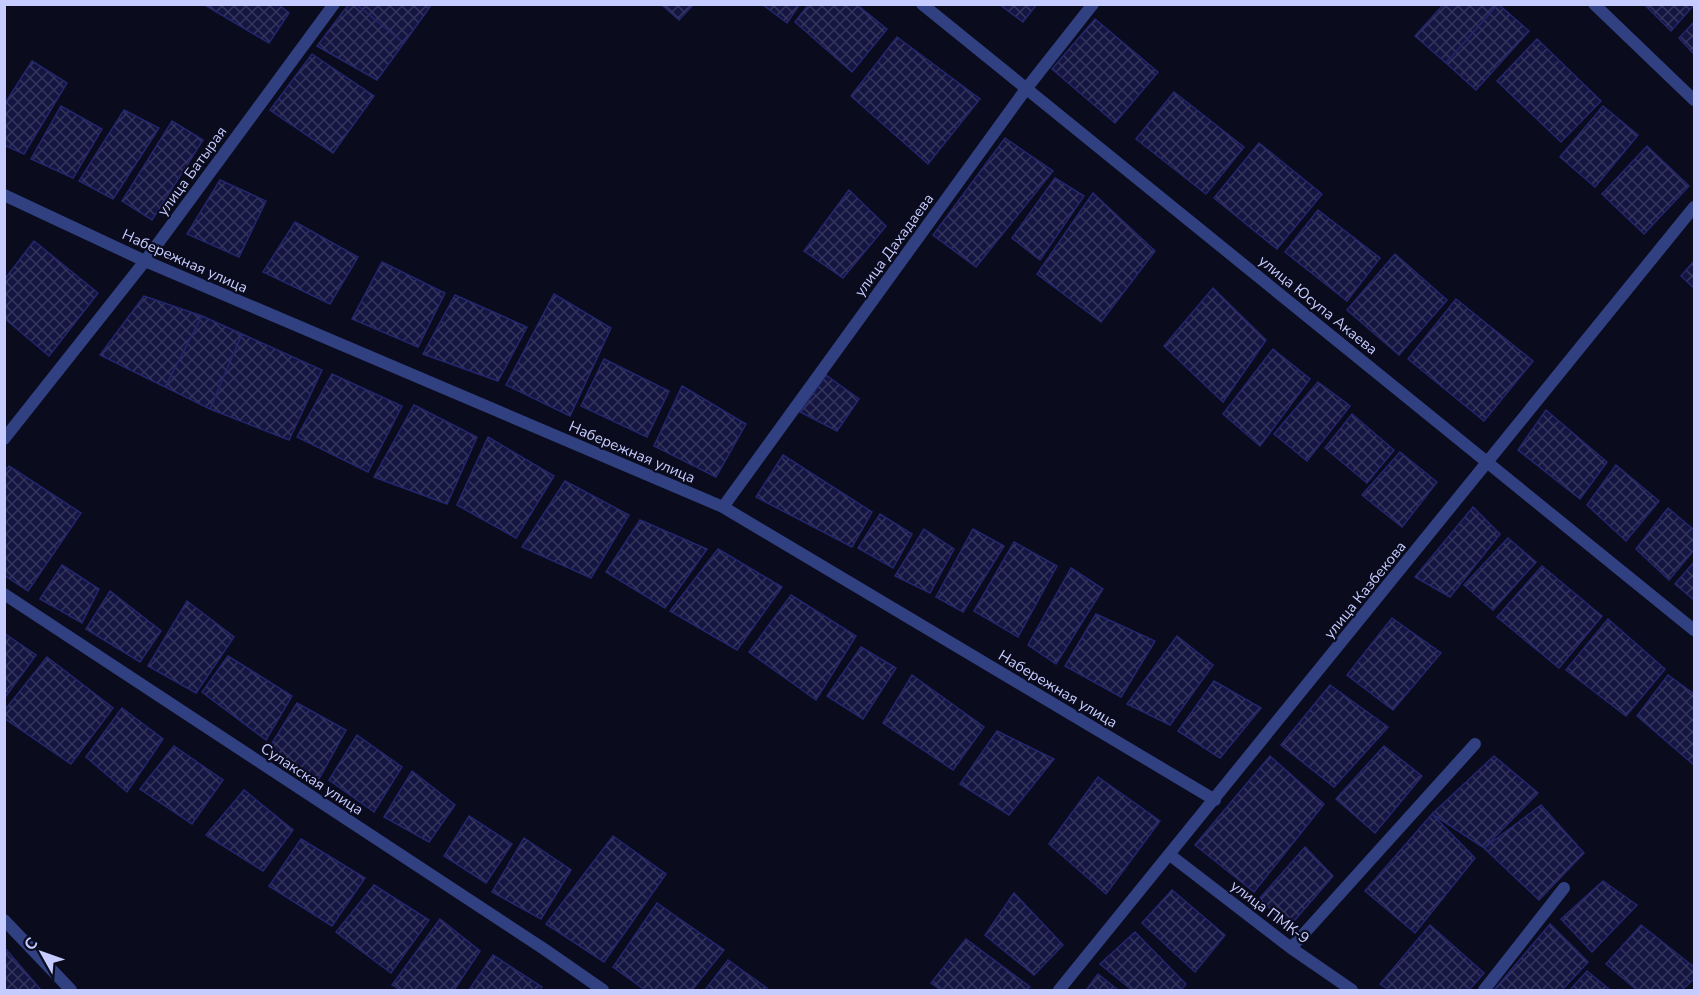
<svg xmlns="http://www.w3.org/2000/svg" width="1699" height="995" font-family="'Nunito Sans',sans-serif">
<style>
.building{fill:url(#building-cross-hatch);stroke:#24266e;stroke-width:1.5}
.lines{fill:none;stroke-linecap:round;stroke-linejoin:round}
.service{stroke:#304081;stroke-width:12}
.minor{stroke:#304081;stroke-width:12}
.labels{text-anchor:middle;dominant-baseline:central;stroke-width:4.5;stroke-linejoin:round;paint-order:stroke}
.street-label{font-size:15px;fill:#c6ccff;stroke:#0a0b1d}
</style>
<defs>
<pattern id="building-cross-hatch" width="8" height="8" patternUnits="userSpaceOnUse" patternTransform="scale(1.5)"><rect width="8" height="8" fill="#141540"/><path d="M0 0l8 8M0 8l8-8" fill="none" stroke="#35365d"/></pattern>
</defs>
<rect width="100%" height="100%" fill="#0a0b1d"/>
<!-- building -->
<path class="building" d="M 203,4 L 278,4 L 289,13 L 269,43 Z
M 349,4 L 432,4 L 377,80 L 317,46 Z
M 356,4 L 432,4 L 404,43 Z
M 661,4 L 694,4 L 679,20 Z
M 762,4 L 800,4 L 787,23 Z
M 809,4 L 856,4 L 887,29 L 852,72 L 795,22 Z
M 999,4 L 1037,4 L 1023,22 Z
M 1444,4 L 1498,4 L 1446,63 L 1415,36 Z
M 1498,4 L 1529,31 L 1476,90 L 1446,63 Z
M 1644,4 L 1694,4 L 1694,5 L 1671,31 Z
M 1095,19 L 1158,72 L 1115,123 L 1052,69 Z
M 1694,22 L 1694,54 L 1679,38 Z
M 897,37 L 980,99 L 928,164 L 851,96 Z
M 1537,39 L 1601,101 L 1561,142 L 1497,81 Z
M 312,54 L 374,96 L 333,153 L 270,110 Z
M 32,61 L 67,83 L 24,154 L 4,145 L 4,105 Z
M 1174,92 L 1244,147 L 1206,194 L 1136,139 Z
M 61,106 L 102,129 L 73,178 L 31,159 Z
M 1603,106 L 1638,135 L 1595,187 L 1560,157 Z
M 124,110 L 159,128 L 113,199 L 79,181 Z
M 172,121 L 203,140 L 152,220 L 122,201 Z
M 1005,138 L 1053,171 L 976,267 L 933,235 Z
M 1259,143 L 1322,194 L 1277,249 L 1214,198 Z
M 1647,146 L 1689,186 L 1644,234 L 1602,194 Z
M 1055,178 L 1084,196 L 1040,260 L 1012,238 Z
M 220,180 L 266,201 L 239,257 L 187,234 Z
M 849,190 L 886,226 L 843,278 L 804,251 Z
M 1093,193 L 1155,251 L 1101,322 L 1037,274 Z
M 1318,210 L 1380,258 L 1347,301 L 1285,252 Z
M 295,222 L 358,257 L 330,304 L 263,272 Z
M 34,241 L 98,293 L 49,356 L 4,318 L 4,280 Z
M 1395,254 L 1447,300 L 1399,355 L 1347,310 Z
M 1694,261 L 1694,288 L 1681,276 Z
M 382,262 L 445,293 L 418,347 L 352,319 Z
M 1213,288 L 1266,340 L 1223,402 L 1164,346 Z
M 554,294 L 611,328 L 570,416 L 506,385 Z
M 455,295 L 527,327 L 498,381 L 423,354 Z
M 144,296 L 202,316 L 165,387 L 100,355 Z
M 1456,299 L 1533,361 L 1484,421 L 1408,359 Z
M 202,316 L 242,334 L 210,409 L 165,387 Z
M 242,334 L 322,370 L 289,440 L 210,409 Z
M 1273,349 L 1310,379 L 1260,446 L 1223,414 Z
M 604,359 L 669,391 L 647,437 L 581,406 Z
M 332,374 L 402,406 L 368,472 L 297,437 Z
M 826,375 L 859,399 L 837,431 L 800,412 Z
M 1318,382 L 1350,406 L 1307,461 L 1274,434 Z
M 682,386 L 746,424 L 716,477 L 654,446 Z
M 414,405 L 477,437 L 447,504 L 374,477 Z
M 1546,410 L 1607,462 L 1580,499 L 1518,450 Z
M 1352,414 L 1394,450 L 1367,483 L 1325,448 Z
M 488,437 L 554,476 L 516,538 L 457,505 Z
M 1400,452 L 1437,482 L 1402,527 L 1362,495 Z
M 783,455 L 872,512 L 852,547 L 756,497 Z
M 1616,465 L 1659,501 L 1626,541 L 1587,505 Z
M 9,466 L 81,513 L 28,591 L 4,575 L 4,472 Z
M 565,481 L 629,515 L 591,578 L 522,547 Z
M 1473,507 L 1500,534 L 1450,597 L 1415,577 Z
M 1668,508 L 1694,530 L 1694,550 L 1669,580 L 1636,549 Z
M 880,514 L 912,534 L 893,568 L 858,548 Z
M 640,520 L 707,549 L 665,608 L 606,572 Z
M 924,529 L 954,549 L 930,593 L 895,576 Z
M 973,529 L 1004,546 L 963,612 L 936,597 Z
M 1508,538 L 1536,562 L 1493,610 L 1464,585 Z
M 1014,542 L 1057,566 L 1018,637 L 974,611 Z
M 718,549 L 782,587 L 737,650 L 670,611 Z
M 1694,562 L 1694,600 L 1675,584 Z
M 62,565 L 99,589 L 82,623 L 40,599 Z
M 1542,566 L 1602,616 L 1559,668 L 1497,617 Z
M 1071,568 L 1103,589 L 1056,664 L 1028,645 Z
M 110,591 L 161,631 L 140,662 L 86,629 Z
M 791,595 L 856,636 L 816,700 L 749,652 Z
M 187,601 L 234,637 L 196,693 L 148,666 Z
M 1096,614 L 1155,641 L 1121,697 L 1065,666 Z
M 1392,618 L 1441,653 L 1393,710 L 1347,675 Z
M 1608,619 L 1665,669 L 1626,716 L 1566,670 Z
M 4,633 L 36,655 L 6,696 L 4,695 Z
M 1177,636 L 1213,665 L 1170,725 L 1127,704 Z
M 861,647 L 896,668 L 863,719 L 827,696 Z
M 228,656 L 292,696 L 266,740 L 202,692 Z
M 47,657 L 113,708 L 71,764 L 4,718 L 4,711 Z
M 912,675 L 984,727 L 953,770 L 883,723 Z
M 1668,675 L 1694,694 L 1694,765 L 1637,716 Z
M 1214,681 L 1261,708 L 1220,758 L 1178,731 Z
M 1330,685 L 1388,727 L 1334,787 L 1281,745 Z
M 297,703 L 346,730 L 319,779 L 269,748 Z
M 122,708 L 163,739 L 127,792 L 86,757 Z
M 997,731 L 1054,759 L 1009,815 L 960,784 Z
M 357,735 L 402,767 L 374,812 L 329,780 Z
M 174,746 L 223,780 L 192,824 L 140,789 Z
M 1384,746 L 1422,776 L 1375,833 L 1336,799 Z
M 1270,756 L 1324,804 L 1254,892 L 1195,845 Z
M 1494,756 L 1538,793 L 1484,848 L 1432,814 Z
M 412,771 L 455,805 L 429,842 L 384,817 Z
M 1098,777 L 1160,821 L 1106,894 L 1049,844 Z
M 244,790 L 293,830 L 263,871 L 206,835 Z
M 1541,805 L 1584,853 L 1539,900 L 1484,848 Z
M 1432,814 L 1475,858 L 1415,933 L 1365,891 Z
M 469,816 L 512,844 L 486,883 L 444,856 Z
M 613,836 L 666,874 L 604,962 L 546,924 Z
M 524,838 L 571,870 L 541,919 L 492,892 Z
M 301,839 L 365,878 L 332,926 L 269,886 Z
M 1305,847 L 1333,876 L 1288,928 L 1260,898 Z
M 1603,881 L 1637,905 L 1592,952 L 1561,919 Z
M 374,885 L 429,920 L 391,973 L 336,932 Z
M 1172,890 L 1225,935 L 1195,972 L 1142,923 Z
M 1014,893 L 1063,945 L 1034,975 L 985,935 Z
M 657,903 L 724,950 L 692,990 L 645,990 L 613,967 Z
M 440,919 L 480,951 L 454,990 L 401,990 L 392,985 Z
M 1550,924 L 1588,962 L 1562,990 L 1494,990 Z
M 1430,925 L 1484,973 L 1469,990 L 1389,990 L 1380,984 Z
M 1641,925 L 1694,967 L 1694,979 L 1682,990 L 1637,990 L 1606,964 Z
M 1135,932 L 1186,984 L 1181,990 L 1132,990 L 1100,964 Z
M 966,939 L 1030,987 L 1026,990 L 941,990 L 931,983 Z
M 4,947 L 41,990 L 4,990 Z
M 493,955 L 542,987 L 540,990 L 469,990 Z
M 728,960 L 767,988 L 765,990 L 705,990 Z
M 1587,971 L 1610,990 L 1570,990 Z
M 1098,974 L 1118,990 L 1086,990 Z"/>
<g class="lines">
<!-- service -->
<path class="service" d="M 4,439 L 145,261 L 334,4"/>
<!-- minor -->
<path class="minor" d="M 922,4 L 1694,630
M 1594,4 L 1694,100
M 4,195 L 145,261 L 723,507 L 1215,800
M 723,507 L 1026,89 L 1093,4
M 4,594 L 544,949 L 603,990
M 1170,855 L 1291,948 L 1352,990
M 4,920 L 71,990
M 1291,948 L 1475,744
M 1059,990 L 1694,207
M 1484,990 L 1564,888"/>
</g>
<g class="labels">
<!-- street labels -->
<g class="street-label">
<text transform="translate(192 171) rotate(-54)">улица Батырая</text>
<text transform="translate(894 245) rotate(-54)">улица Дахадаева</text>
<text transform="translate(185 261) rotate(24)">Набережная улица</text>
<text transform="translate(1318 305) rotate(39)">улица Юсупа Акаева</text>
<text transform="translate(632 452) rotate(23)">Набережная улица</text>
<text transform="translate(1365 590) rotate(-51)">улица Казбекова</text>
<text transform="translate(1058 689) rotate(31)">Набережная улица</text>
<text transform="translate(312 779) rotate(33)">Сулакская улица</text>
<text transform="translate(1270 912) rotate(37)">улица ПМК-9</text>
</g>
</g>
<!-- border -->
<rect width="1699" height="995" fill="none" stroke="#c6ccff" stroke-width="12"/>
<!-- north arrow -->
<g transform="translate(42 953) rotate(310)" stroke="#0a0b1d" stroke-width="4.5" paint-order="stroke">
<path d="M0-4.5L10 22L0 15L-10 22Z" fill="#c6ccff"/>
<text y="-9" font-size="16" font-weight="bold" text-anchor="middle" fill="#c6ccff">С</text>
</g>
</svg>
